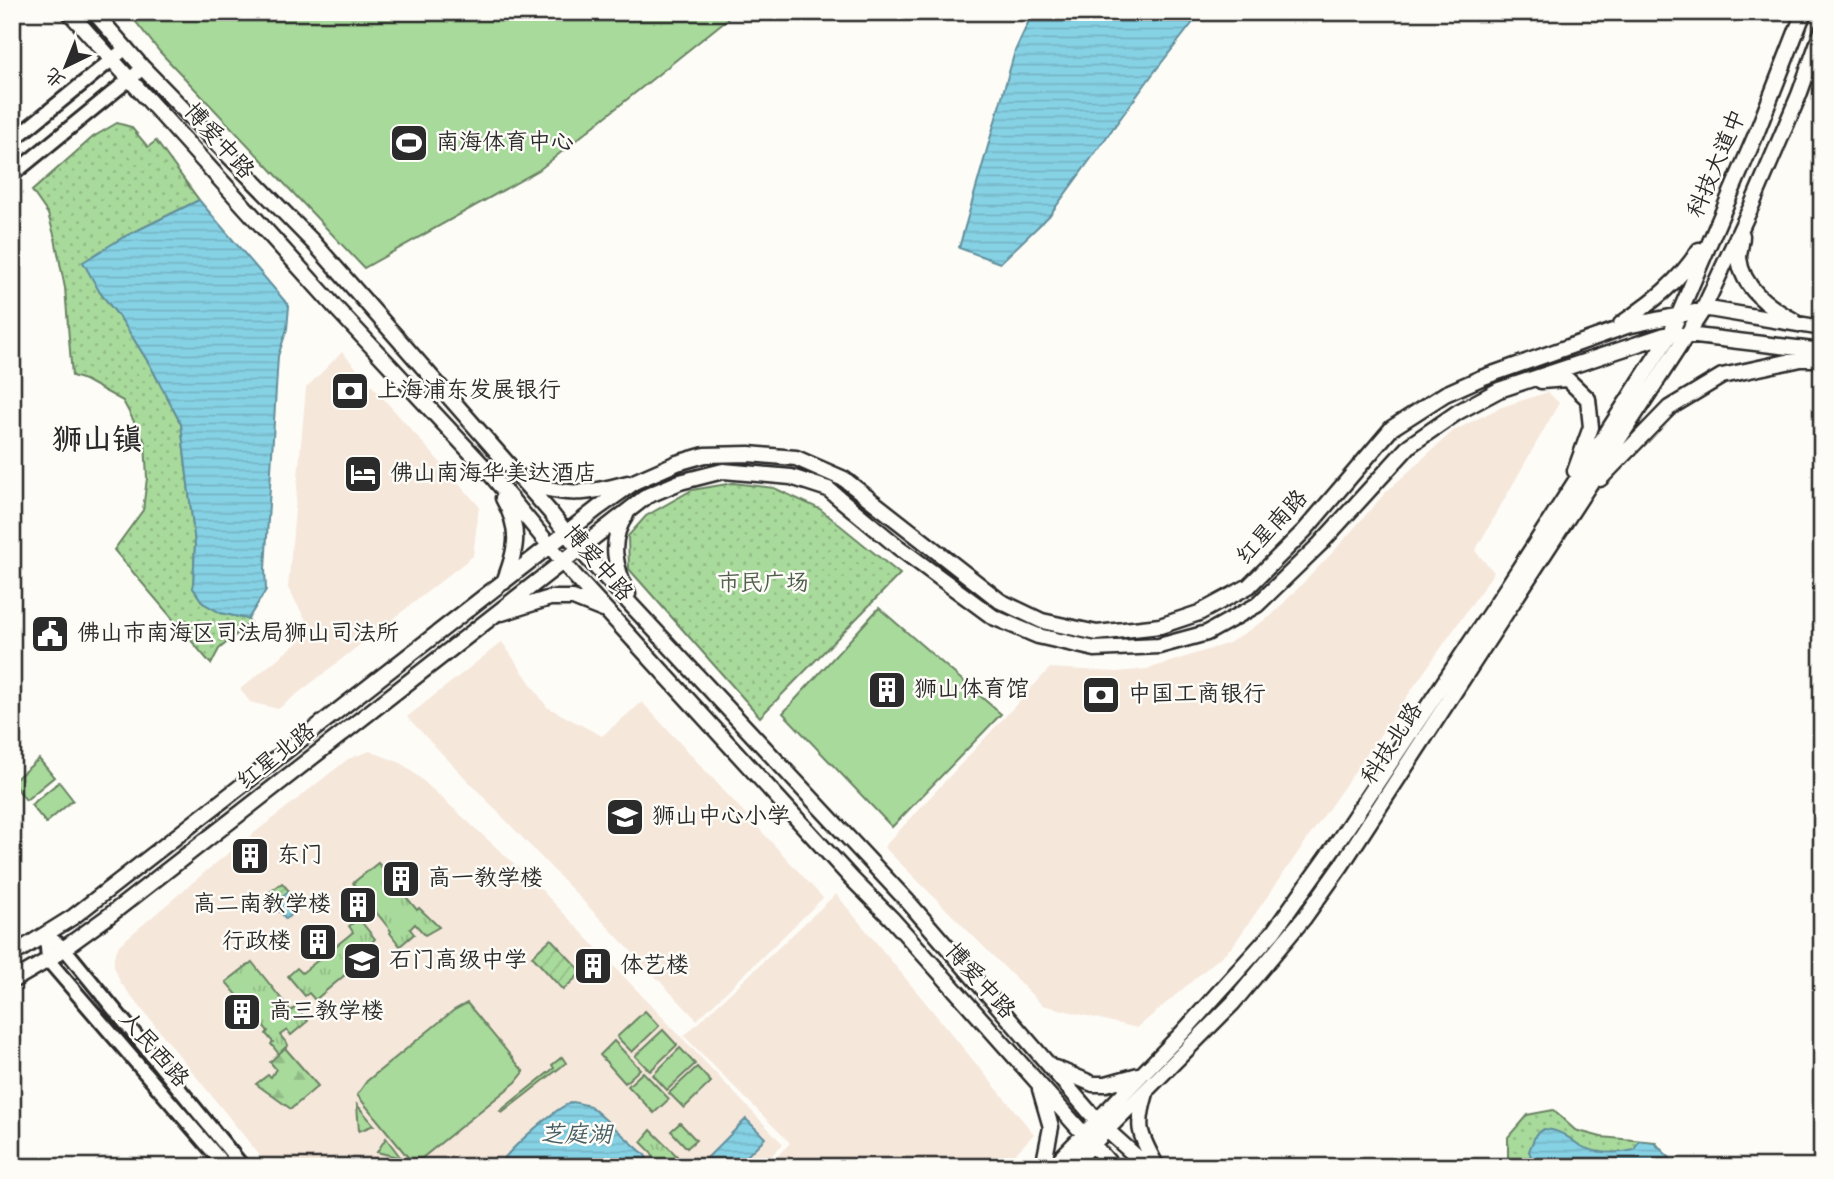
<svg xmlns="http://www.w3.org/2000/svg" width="1834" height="1179" font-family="'Indie Flower','LXGW WenKai TC',sans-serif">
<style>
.built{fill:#f6e7db}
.grass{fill:url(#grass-tufts);stroke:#6a8263;stroke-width:2}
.forest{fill:url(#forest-firs);stroke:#6a8263;stroke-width:2}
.park{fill:url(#park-dots);stroke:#6a8263;stroke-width:2}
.garden{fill:url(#garden-furrows);stroke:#6a8263;stroke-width:2}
.pitch{fill:#a8da9b;stroke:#6a8263;stroke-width:2}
.water{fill:url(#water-rules);stroke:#628f9b;stroke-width:2}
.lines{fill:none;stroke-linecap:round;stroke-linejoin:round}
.tertiary-casing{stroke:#2b2b2b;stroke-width:18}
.secondary-casing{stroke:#2b2b2b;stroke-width:19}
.tertiary{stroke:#fdfcf7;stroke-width:12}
.secondary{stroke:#fdfcf7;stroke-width:14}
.labels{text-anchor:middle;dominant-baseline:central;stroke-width:5;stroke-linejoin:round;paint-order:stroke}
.street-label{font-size:23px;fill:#2b2b2b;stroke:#fdfcf7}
.poi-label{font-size:23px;fill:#2b2b2b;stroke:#fdfcf7;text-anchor:start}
.park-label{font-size:23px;fill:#50604d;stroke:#fdfcf7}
.water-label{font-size:24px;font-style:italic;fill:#465d63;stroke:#fdfcf7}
.district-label{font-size:30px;font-weight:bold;fill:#2b2b2b;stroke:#fdfcf7}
</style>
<defs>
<pattern id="grass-tufts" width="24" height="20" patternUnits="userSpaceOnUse" patternTransform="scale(1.75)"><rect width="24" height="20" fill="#a8da9b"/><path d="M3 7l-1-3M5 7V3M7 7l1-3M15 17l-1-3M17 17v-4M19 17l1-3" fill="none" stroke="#91bb86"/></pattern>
<pattern id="forest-firs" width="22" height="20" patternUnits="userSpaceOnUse" patternTransform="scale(1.75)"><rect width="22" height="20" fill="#a8da9b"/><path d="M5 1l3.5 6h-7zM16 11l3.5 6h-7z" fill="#91bb86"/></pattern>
<pattern id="park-dots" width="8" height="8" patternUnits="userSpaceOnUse" patternTransform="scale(1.75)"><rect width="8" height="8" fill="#a8da9b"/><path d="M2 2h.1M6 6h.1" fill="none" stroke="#91bb86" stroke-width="1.8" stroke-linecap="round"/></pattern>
<pattern id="garden-furrows" width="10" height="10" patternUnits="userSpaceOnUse" patternTransform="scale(1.75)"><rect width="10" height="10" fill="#a8da9b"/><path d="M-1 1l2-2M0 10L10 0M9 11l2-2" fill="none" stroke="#91bb86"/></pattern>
<pattern id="water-rules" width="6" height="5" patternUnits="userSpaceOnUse" patternTransform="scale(1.75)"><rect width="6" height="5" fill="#86d2e5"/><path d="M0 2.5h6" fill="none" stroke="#74b4c5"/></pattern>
</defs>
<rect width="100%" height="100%" fill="#fdfcf7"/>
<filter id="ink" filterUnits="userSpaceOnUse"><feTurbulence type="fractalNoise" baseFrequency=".0143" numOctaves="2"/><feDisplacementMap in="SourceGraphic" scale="14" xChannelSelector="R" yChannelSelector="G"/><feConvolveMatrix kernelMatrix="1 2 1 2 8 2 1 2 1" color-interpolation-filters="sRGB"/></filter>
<g filter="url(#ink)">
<!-- built -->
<path class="built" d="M 342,352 L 479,506 L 473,556 L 278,709 L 250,702 L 240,689 L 312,631 L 288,588 L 306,388 Z
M 1548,392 L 1559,403 L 1475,551 L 1494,572 L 1232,947 L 1137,1028 L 1042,1005 L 884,847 L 1050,668 L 1117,672 L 1148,669 L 1229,643 L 1271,616 L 1335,550 L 1385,493 L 1453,431 L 1499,408 Z
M 502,642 L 547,707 L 602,736 L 642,702 L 823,898 L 697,1020 L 407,717 Z
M 370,751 L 401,763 L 420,778 L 532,880 L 783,1144 L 760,1167 L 269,1167 L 120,982 L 114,966 L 114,957 L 119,945 L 211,867 L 348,759 Z
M 836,894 L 1034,1134 L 1003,1167 L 767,1167 L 790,1143 L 684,1036 Z"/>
<!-- grass -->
<path class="grass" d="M 378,863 L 417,910 L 419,908 L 439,927 L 425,935 L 415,924 L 410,929 L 414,934 L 400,946 L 390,933 L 391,931 L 353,883 Z
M 359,919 L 375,939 L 372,942 L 377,948 L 315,1000 L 309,993 L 305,996 L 288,976 L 297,968 L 302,973 L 347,937 L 353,932 L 349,926 Z
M 252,962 L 291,1011 L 296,1007 L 308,1021 L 291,1035 L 287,1030 L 280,1035 L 288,1045 L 279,1054 L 271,1044 L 273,1042 L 266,1034 L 268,1031 L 226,982 Z
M 651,1130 L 677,1156 L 673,1167 L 658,1167 L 651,1152 L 641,1142 Z"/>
<!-- forest -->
<path class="forest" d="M 285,1048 L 318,1086 L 291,1109 L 256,1084 L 268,1075 L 271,1077 L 276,1069 L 270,1062 Z"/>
<!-- park -->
<path class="park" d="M 117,123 L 131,127 L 148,147 L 156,141 L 199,200 L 122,238 L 99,291 L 123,322 L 150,365 L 181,424 L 195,544 L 193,588 L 203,603 L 221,613 L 248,619 L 250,623 L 219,649 L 211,664 L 114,550 L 143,510 L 147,478 L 145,442 L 123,401 L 85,380 L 72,376 L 65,288 L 55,238 L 48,214 L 32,191 L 93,137 Z
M 733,483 L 774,488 L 820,509 L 900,574 L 760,717 L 629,569 L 628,536 L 646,516 L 692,490 Z
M 1553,1110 L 1575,1130 L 1601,1137 L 1655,1142 L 1675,1167 L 1513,1167 L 1508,1162 L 1508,1137 L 1527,1115 Z"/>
<!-- garden -->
<path class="garden" d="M 282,883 L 289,891 L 273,904 L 266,895 Z
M 551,939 L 582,972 L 563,990 L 532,956 Z"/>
<!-- pitch -->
<path class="pitch" d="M 128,12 L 736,12 L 539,170 L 364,268 L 160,52 Z
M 879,608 L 1001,714 L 892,827 L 783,713 Z
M 39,759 L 54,777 L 26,800 L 12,782 Z
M 59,782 L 73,800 L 46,823 L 31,805 Z
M 467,1003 L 524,1072 L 516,1082 L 422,1158 L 411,1161 L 357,1095 L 367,1081 L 454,1010 Z
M 645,1011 L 659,1026 L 632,1052 L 617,1037 Z
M 663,1030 L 677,1045 L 650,1071 L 635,1056 Z
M 614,1041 L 640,1069 L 625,1083 L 600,1055 Z
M 680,1048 L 695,1064 L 667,1090 L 653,1075 Z
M 562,1057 L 566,1063 L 502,1113 L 500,1111 L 554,1068 L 552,1065 Z
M 697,1067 L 711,1082 L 684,1108 L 669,1093 Z
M 643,1072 L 669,1099 L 654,1113 L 628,1086 Z
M 357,1105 L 374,1125 L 359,1131 Z
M 680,1123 L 696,1140 L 687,1148 L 671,1131 Z
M 386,1138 L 401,1158 L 377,1152 Z"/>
<!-- water -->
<path class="water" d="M 1033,12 L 1201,12 L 1152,75 L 1049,216 L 1000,263 L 959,248 L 1015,51 Z
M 199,200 L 289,306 L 287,329 L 278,356 L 265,569 L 266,590 L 248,619 L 221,613 L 203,603 L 193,588 L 195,544 L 181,424 L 150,365 L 123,322 L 99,291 L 83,262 L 122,238 Z
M 289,891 L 302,907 L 286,919 L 273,904 Z
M 573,1102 L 590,1106 L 645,1155 L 652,1167 L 498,1167 C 506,1152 557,1106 573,1102 Z
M 746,1119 L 765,1138 L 736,1167 L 702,1167 L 700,1165 Z
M 1544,1129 C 1560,1130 1566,1136 1579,1145 C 1594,1154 1618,1154 1634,1150 L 1639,1141 L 1654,1143 L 1670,1158 L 1664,1167 L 1535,1167 L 1529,1151 L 1536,1134 Z"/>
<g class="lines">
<defs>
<path id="tertiary" d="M 12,141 L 126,48
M 12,175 L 143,68
M 46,935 L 64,948 L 243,1167
M 46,935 L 48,960 L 226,1167"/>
<path id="secondary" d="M 69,12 L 336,308 L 487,470 L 574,575 L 852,879 L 892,919 L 1113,1167
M 94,12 L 143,68 L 314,243 L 550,512 L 579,549 L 910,904 L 1098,1122 L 1148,1167
M 1742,235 C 1742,242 1739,251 1739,258 C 1742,288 1769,307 1793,320
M 1621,324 C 1651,303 1679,282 1699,250
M 1541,381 L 1567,379 L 1588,399 L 1591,427 L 1575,471
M 1600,479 L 1669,408 L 1722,376 L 1801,359 L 1819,359
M 525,483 C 570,496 583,495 628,483
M 503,498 C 521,530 517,549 504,582
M 626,515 C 608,541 615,567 628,594
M 502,613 L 550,598 L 573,598 L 603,610
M 12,955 L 73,917 L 598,508 L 636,481 L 677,463 L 705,455 L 749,454 L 796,458 L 844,479 L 1000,601 L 1042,621 L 1097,633 L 1160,626 L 1199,613 L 1249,586 L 1305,530 L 1392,428 L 1445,394 L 1481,378 L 1627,326 L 1709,309 L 1822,328
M 12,981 L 48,960 L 106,918 L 647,496 L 680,482 L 723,471 L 791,477 L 828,489 L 898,547 L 993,617 L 1038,636 L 1095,649 L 1159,646 L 1207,633 L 1257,605 L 1320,544 L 1410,445 L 1458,412 L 1499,390 L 1671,333 L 1822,351
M 1055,1068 L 1093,1084 L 1106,1084 L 1142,1074
M 1040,1089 L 1051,1127 L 1043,1167
M 1146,1093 C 1135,1130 1140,1134 1157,1167
M 1052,1167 L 1183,1032 L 1274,931 L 1341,837 L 1508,586 L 1671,333 L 1757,132 L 1804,12
M 1070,1167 L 1233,1003 L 1304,918 L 1341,866 L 1703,310 L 1751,207 L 1799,95 L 1822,31"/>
</defs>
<!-- tertiary casing -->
<use href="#tertiary" class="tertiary-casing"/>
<!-- secondary casing -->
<use href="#secondary" class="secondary-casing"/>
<!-- tertiary -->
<use href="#tertiary" class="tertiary"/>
<!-- secondary -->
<use href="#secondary" class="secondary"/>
</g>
</g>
<!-- icons -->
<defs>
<symbol id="stadium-square" viewBox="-11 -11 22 22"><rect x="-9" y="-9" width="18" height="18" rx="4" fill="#2b2b2b" stroke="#fdfcf7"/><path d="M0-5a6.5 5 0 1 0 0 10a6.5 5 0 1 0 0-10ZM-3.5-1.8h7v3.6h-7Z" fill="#fff"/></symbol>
<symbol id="bank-square" viewBox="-11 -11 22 22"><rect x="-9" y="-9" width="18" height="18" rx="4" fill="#2b2b2b" stroke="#fdfcf7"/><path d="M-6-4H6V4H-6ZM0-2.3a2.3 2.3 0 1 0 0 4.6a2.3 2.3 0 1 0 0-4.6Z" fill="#fff"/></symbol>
<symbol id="hotel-square" viewBox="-11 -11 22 22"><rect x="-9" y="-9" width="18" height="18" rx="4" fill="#2b2b2b" stroke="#fdfcf7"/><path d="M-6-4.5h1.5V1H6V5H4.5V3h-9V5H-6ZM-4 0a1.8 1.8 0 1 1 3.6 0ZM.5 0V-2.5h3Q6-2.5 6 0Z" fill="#fff"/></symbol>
<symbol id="civic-square" viewBox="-11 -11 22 22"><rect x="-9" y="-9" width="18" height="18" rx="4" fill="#2b2b2b" stroke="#fdfcf7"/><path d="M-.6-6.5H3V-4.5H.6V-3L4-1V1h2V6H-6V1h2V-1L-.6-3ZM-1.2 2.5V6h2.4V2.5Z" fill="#fff"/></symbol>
<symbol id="building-square" viewBox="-11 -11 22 22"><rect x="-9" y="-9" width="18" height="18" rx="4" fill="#2b2b2b" stroke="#fdfcf7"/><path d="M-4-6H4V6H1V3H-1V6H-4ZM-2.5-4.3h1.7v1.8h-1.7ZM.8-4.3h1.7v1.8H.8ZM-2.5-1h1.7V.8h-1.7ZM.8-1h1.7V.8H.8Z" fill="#fff"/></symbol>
<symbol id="school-square" viewBox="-11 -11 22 22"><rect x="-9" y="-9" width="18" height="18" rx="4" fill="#2b2b2b" stroke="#fdfcf7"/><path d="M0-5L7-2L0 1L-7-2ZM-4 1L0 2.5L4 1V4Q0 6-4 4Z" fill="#fff"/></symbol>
</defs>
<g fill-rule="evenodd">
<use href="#stadium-square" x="387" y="121" width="44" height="44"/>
<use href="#bank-square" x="328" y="369" width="44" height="44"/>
<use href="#hotel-square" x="341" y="452" width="44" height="44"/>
<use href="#civic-square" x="28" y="612" width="44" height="44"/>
<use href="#building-square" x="865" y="668" width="44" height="44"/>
<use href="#bank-square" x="1079" y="673" width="44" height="44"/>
<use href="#school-square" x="603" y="795" width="44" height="44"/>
<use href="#building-square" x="228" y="834" width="44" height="44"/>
<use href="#building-square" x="379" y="857" width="44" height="44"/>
<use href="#building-square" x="336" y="883" width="44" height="44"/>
<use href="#building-square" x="296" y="920" width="44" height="44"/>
<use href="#school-square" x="340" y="939" width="44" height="44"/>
<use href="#building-square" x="571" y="944" width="44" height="44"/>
<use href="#building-square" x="220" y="990" width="44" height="44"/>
</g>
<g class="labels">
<!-- street labels -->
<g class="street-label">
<text transform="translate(218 142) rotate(48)">博爱中路</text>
<text transform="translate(1718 164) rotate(-67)">科技大道中</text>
<text transform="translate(1273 528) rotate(-47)">红星南路</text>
<text transform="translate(597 564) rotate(49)">博爱中路</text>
<text transform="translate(1393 744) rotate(-57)">科技北路</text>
<text transform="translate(277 757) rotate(-38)">红星北路</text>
<text transform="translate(979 982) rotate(48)">博爱中路</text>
<text transform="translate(153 1050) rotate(49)">人民西路</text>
</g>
<!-- poi labels -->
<g class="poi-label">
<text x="436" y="143">南海体育中心</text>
<text x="377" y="391">上海浦东发展银行</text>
<text x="390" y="474">佛山南海华美达酒店</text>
<text x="77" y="634">佛山市南海区司法局狮山司法所</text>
<text x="914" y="690">狮山体育馆</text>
<text x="1128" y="695">中国工商银行</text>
<text x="652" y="817">狮山中心小学</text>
<text x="277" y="856">东门</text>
<text x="428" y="879">高一教学楼</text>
<text x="331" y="905" text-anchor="end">高二南教学楼</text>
<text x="291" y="942" text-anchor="end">行政楼</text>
<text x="389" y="961">石门高级中学</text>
<text x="620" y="966">体艺楼</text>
<text x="269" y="1012">高三教学楼</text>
</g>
<!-- park labels -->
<g class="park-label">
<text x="763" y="584">市民广场</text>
</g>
<!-- water labels -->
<g class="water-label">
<text x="576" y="1136">芝庭湖</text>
</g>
<!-- district labels -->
<g class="district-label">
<text x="97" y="442">狮山镇</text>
</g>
</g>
<!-- margin -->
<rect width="1834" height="1179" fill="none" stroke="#fdfcf7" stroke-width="42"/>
<rect x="21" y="21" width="1792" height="1137" fill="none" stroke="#2b2b2b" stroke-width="2.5" filter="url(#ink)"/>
<!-- north arrow -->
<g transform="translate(66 66) rotate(223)" stroke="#fdfcf7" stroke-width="5" paint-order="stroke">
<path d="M0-5L12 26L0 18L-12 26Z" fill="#2b2b2b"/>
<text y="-10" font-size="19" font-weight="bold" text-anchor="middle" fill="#2b2b2b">北</text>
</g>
</svg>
